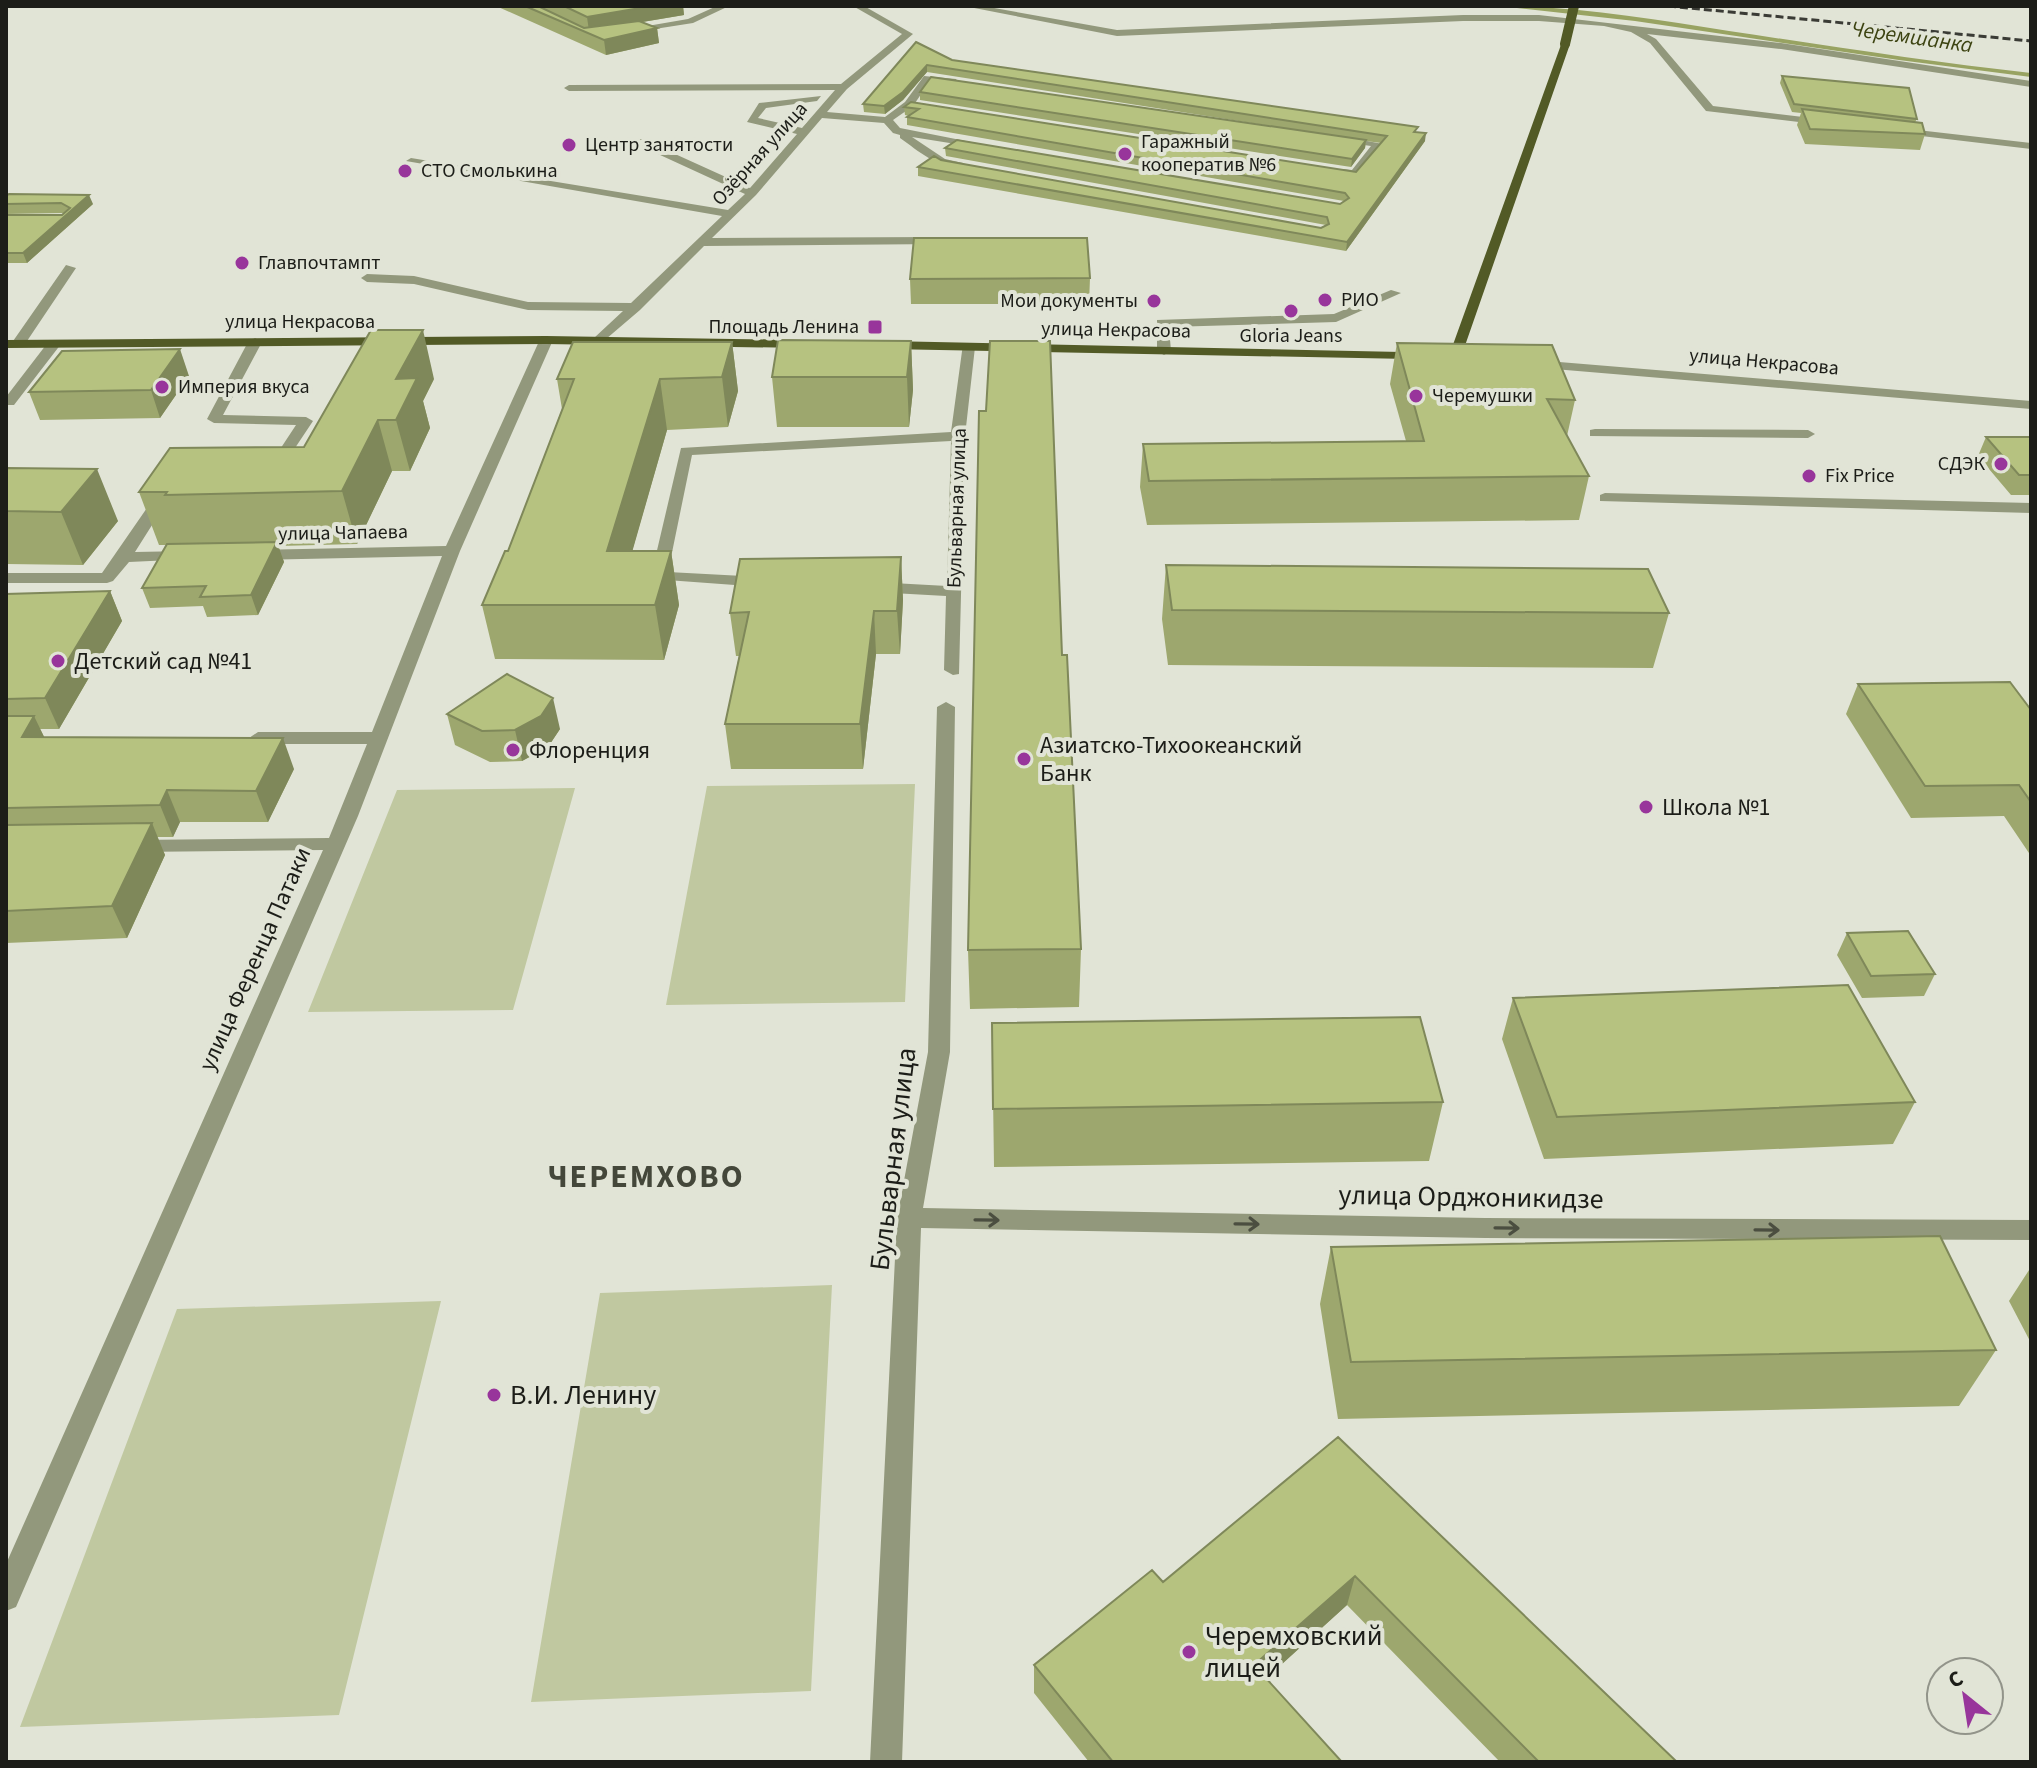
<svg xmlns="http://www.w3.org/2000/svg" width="2037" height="1768" font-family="'Source Sans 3',sans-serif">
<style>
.green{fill:#c0c8a0}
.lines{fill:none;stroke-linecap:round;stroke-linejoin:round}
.stream{fill:#98a362;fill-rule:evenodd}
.minor{fill:#92987c;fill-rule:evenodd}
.major{fill:#525a26;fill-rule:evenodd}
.rail{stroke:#3a3b35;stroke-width:3;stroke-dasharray:8 4;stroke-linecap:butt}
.major-bridge{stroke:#525a26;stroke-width:10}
.wall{fill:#9da76e}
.shaded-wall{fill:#7f885a}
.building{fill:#b6c280;stroke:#7f885a;stroke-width:2}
.oneway{stroke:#4b4e40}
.poi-dot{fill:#98359b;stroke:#e1e4d6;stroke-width:3}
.labels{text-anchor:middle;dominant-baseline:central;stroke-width:8;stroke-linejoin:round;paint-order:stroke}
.far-poi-label{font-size:20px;fill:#1c1d18;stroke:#e1e4d6;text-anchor:start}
.far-street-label{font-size:20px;fill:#1c1d18;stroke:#e1e4d6}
.far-water-label{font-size:22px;font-style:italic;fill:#3c4311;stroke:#e1e4d6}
.poi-label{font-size:24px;fill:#1c1d18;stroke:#e1e4d6;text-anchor:start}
.street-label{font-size:24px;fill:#1c1d18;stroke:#e1e4d6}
.near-street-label{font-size:28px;fill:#1c1d18;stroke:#e1e4d6}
.near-poi-label{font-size:28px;fill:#1c1d18;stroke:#e1e4d6;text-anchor:start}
.district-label{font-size:32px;font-weight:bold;letter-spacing:2px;fill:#44473a;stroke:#e1e4d6}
</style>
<rect width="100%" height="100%" fill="#e1e4d6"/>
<!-- green -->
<path class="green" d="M 915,784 L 905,1002 L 666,1005 L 707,786 Z
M 575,788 L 513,1010 L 308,1012 L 397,790 Z
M 832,1285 L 811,1691 L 531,1702 L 600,1293 Z
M 441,1301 L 339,1715 L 20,1727 L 177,1309 Z"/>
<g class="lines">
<!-- stream -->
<path class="stream" d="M 1499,6 C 1576,6 1654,19 1729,31 C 1830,46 1930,62 2031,73 L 2031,77 L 1899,60 L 1635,21 Z"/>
<!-- minor -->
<path class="minor" d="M 717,6 L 729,6 L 693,23 L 629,33 L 624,30 L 688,19 Z
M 853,6 L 864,6 L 913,34 L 847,89 L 827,112 L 885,117 L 905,102 L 924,76 L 956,79 L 959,84 L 930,81 L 913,106 L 893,120 L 900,128 L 986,145 L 981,148 L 912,137 L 945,159 L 963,163 L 963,167 C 938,169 920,152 900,138 L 900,135 L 893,133 L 884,123 L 822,118 L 756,195 L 712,238 L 938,237 L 942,238 L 942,244 L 704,246 L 640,310 L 599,345 L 592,341 L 594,338 L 623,311 L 528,310 L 414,284 L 367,282 L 361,278 L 367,274 L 414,276 L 528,302 L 631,303 L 722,216 L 406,161 L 411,158 L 728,210 L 745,194 L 634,143 L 634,139 L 642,139 L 750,188 L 797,134 L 747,122 L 759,103 L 821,96 L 817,101 L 766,108 L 758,118 L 802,128 L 835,90 L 569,91 L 564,88 L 569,85 L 841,84 L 902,34 Z
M 964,6 L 983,6 L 1117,30 L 1463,15 L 1539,15 L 1781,43 L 2031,81 L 2031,87 L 1781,49 L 1647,34 L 1656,39 L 1713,106 L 1828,120 L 1824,125 L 1706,111 L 1650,43 L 1631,32 L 1604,26 L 1539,21 L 1463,21 L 1117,36 Z
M 1900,128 L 2031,143 L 2031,149 L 1896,133 L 1896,129 Z
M 1340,136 L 1383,144 L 1359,176 L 1337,172 L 1343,169 L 1352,170 L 1371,146 L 1336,141 L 1336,137 Z
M 66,265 L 76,268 L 23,347 L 13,347 L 11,344 Z
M 1391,290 L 1401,293 L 1336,322 L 1169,327 L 1171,351 L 1164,355 L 1157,351 L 1157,320 L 1334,314 Z
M 541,337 L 553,340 L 460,551 L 358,816 L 16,1607 L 6,1611 L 6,1564 L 323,850 L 134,852 L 124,846 L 134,840 L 329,838 L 367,744 L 258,744 L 249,738 L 258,732 L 372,732 L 442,556 L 255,560 L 247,555 L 255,550 L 446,546 Z
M 255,338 L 262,342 L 223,415 L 306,417 L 313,421 L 279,472 L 274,473 L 267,469 L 296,425 L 214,423 L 207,419 L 248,342 Z
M 49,341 L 61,344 L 14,405 L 6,405 L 6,397 Z
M 963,344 L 975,347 L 965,436 L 959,674 L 953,675 L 944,670 L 946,596 L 874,592 L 866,587 L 874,582 L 947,586 L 951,441 L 692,455 L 668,572 L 762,577 L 770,582 L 762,587 L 653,579 L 651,576 L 681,448 L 951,432 Z
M 1535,360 L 2031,401 L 2031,409 L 1530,367 L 1528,364 Z
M 1595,429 L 1808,430 L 1815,434 L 1808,438 L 1590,436 L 1590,430 Z
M 163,490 L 171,495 L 135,552 L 187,551 L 195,556 L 193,559 L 129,562 L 113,581 L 107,583 L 6,583 L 6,573 L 102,573 L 158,492 Z
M 1605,493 L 2031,503 L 2031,513 L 1600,501 L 1600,495 Z
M 946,702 L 955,707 L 950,1052 L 923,1208 L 1485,1218 L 2031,1220 L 2031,1240 L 1485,1238 L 921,1228 L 902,1762 L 870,1762 L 897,1218 L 928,1052 L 937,707 Z"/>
<!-- major -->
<path class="major" d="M 1562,42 L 1570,44 L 1460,360 L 887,349 L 880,345 L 887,341 L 1450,353 Z
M 546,336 L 803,340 L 810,344 L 803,348 L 546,344 L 6,348 L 6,340 Z"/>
<!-- rail -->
<path class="rail" d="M 1668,6 L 2031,41"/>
<!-- major-bridge -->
<path class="major-bridge" d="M 1565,44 L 1574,6"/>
</g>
<!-- wall -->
<path class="wall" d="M 496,6 L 683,6 L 684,15 L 642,22 L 657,28 L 659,43 L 606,55 Z
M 916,42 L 952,60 L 1417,132 L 1425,141 L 1346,251 L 918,176 L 918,167 L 941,160 L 1321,228 L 1326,225 L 946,156 L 945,148 L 1340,204 L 1344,201 L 907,125 L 907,117 L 909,116 L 905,115 L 904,107 L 911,102 L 1356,172 L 1381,143 L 1366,141 L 1365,148 L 1351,167 L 920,100 L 920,92 L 1308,132 L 927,72 L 903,100 L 885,114 L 864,112 L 863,104 Z
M 1782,76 L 1917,119 L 1915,122 L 1925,134 L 1920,150 L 1805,144 L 1797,125 L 1801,113 L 1792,112 L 1780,83 Z
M 6,196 L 93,204 L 27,263 L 6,263 L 6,215 L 62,215 L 64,213 L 6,214 Z
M 1090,278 L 1089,304 L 911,304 L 910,279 Z
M 911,341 L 913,390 L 909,427 L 777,427 L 772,377 Z
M 732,342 L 738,391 L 728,427 L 667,430 L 632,551 L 671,551 L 679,605 L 664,660 L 495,659 L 482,605 L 508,551 L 562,409 L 557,379 Z
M 1397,343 L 1575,400 L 1567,436 L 1589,476 L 1579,520 L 1147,525 L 1140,487 L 1143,444 L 1406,441 L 1390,384 Z
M 189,376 L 160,418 L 40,420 L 29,392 Z
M 434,379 L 423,401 L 430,428 L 410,471 L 392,471 L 357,544 L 278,546 L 284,562 L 258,615 L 207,617 L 203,606 L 150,608 L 142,588 L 167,545 L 159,545 L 139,492 L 304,447 Z
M 1986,437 L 2031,437 L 2031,495 L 2011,495 L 1978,456 Z
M 6,468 L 118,521 L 83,565 L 6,564 Z
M 901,557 L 903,600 L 900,654 L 876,654 L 863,769 L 731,769 L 725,724 L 739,656 L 736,656 L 730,613 Z
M 1166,565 L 1669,613 L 1653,668 L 1168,665 L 1162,619 Z
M 110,591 L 122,621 L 59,729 L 40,729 L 44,737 L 294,769 L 268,822 L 180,822 L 173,837 L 157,837 L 165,855 L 127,938 L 6,943 L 6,594 Z
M 1062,655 L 1081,949 L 1079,1007 L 970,1009 L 968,950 Z
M 1858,684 L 2031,710 L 2031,856 L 2004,816 L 1911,818 L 1846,714 Z
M 447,714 L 560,729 L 548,747 L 522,761 L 490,762 L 455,745 Z
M 1847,933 L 1935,974 L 1924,996 L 1862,998 L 1837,955 Z
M 1513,998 L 1915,1102 L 1893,1144 L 1544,1159 L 1502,1039 Z
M 992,1023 L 1443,1102 L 1429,1161 L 994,1167 Z
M 1331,1247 L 1996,1350 L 1959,1406 L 1338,1419 L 1320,1304 Z
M 2031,1267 L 2031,1343 L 2009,1301 Z
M 1338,1437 L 1677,1762 L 1500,1762 L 1347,1605 L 1266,1678 L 1342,1762 L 1089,1762 L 1034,1693 L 1034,1665 L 1163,1582 Z"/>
<!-- shaded-wall -->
<path class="shaded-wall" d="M 652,6 L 683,6 L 684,15 L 589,31 L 587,17 Z
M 657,28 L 659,43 L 606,55 L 604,40 Z
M 927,65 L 927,72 L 903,100 L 885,114 L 884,106 Z
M 1426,133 L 1425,141 L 1346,251 L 1347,242 Z
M 1366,140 L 1365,148 L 1351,167 L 1352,159 Z
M 89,195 L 93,204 L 27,263 L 23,253 Z
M 423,330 L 434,379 L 423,401 L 430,428 L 410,471 L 396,420 L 396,379 Z
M 911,341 L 913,390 L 909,427 L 907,377 Z
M 732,342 L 738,391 L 728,427 L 722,377 Z
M 180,349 L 189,376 L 160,418 L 151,390 Z
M 660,379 L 667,430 L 617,605 L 607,551 Z
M 378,420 L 392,471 L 357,544 L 342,491 Z
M 97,469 L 118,521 L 83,565 L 61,512 Z
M 277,542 L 284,562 L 258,615 L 251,595 Z
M 671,551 L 679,605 L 664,660 L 655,605 Z
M 901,557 L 903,600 L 900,654 L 897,611 Z
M 110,591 L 122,621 L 59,729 L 45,698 Z
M 874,611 L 876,654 L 863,769 L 860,724 Z
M 553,698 L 560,729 L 548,747 L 522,761 L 515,730 Z
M 34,716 L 49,747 L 22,737 Z
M 283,738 L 294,769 L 268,822 L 256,791 Z
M 167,790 L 180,822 L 173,837 L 160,805 Z
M 152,823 L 165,855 L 127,938 L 112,906 Z
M 1355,1576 L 1347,1605 L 1249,1694 L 1254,1665 Z"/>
<!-- building -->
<path class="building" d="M 525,6 L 538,6 L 584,28 L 639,21 L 657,28 L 604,40 Z
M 564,6 L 652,6 L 587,17 Z
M 916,42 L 952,60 L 1418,127 L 1414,132 L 1426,133 L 1347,242 L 918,167 L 934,156 L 941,160 L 1321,228 L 1329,224 L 1327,217 L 945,148 L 957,140 L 1340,204 L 1349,198 L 1345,193 L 907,117 L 919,109 L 904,107 L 911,102 L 1356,172 L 1387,136 L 927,65 L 903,92 L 884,106 L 863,104 Z
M 1782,76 L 1909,88 L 1917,119 L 1794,104 Z
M 931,77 L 1366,140 L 1352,159 L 920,92 Z
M 1802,109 L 1922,123 L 1925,134 L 1810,129 Z
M 9,194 L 89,195 L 23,253 L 6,253 L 6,215 L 62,215 L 70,208 L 61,203 L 6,204 L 6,196 Z
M 914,238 L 1087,238 L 1090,278 L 910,279 Z
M 371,330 L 423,330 L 396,379 L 417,378 L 396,420 L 378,420 L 342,491 L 165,495 L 167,492 L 139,492 L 170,448 L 304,447 Z
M 778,340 L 911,341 L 907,377 L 772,377 Z
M 990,341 L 1050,341 L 1062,655 L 1067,655 L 1081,949 L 968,950 L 979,411 L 986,411 Z
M 573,342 L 732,342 L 722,377 L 660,379 L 607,551 L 671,551 L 655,605 L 482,605 L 505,551 L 508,551 L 574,379 L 557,379 Z
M 1397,343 L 1552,345 L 1575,400 L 1547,399 L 1589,476 L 1149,481 L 1143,444 L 1424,441 Z
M 180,349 L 151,390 L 29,392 L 62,351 Z
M 1986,437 L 2031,437 L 2031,475 L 2019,475 Z
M 6,468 L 97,469 L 61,512 L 6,511 Z
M 277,542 L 251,595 L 200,597 L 206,586 L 142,588 L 167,544 Z
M 901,557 L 897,611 L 874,611 L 860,724 L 725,724 L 749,612 L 730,613 L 740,559 Z
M 1166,565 L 1648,569 L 1669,613 L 1172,610 Z
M 110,591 L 45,698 L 6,699 L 6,594 Z
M 507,674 L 553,698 L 541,716 L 515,730 L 482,731 L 447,714 Z
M 2010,682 L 2031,710 L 2031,802 L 2019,785 L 1925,786 L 1858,684 Z
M 6,716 L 34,716 L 22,737 L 283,738 L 256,791 L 167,790 L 160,805 L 6,808 Z
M 152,823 L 112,906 L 6,911 L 6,825 Z
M 1908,931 L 1935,974 L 1871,976 L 1847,933 Z
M 1848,985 L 1915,1102 L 1557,1117 L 1513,998 Z
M 1420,1017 L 1443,1102 L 993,1109 L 992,1023 Z
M 1940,1236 L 1996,1350 L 1351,1362 L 1331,1247 Z
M 1338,1437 L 1677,1762 L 1539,1762 L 1355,1576 L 1254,1665 L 1342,1762 L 1113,1762 L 1034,1665 L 1152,1570 L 1163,1582 Z"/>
<!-- one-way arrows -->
<defs><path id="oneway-shaft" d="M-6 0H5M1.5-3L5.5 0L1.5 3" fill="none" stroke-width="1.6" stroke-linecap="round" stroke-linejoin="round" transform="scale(2)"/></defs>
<g class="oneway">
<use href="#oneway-shaft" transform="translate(987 1220) rotate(1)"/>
<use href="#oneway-shaft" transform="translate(1247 1224) rotate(1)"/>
<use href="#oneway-shaft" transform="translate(1507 1228) rotate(1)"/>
<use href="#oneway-shaft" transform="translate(1767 1230) rotate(1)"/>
</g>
<!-- markers -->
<g class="poi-dot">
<circle cx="569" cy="145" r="8"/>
<circle cx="1125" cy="154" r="8"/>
<circle cx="405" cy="171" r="8"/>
<circle cx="242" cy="263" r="8"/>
<circle cx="1325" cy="300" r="8"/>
<circle cx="1154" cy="301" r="8"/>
<circle cx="1291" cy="311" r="8"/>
<rect x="867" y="319" width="16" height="16" rx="4"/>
<circle cx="162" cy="387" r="8"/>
<circle cx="1416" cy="396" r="8"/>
<circle cx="2001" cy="464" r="8"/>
<circle cx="1809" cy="476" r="8"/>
<circle cx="58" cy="661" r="8"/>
<circle cx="513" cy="750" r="8"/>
<circle cx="1024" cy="759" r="8"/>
<circle cx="1646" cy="807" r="8"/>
<circle cx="494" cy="1395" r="8"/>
<circle cx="1189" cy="1652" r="8"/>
</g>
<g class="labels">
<!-- far-poi labels -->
<g class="far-poi-label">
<text x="1141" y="142">Гаражный<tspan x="1141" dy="23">кооператив №6</tspan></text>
<text x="585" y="145">Центр занятости</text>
<text x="421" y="171">СТО Смолькина</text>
<text x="258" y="263">Главпочтампт</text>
<text x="1341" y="300">РИО</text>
<text x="1138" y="301" text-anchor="end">Мои документы</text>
<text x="859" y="327" text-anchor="end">Площадь Ленина</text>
<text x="1291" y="336" text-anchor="middle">Gloria Jeans</text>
<text x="178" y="387">Империя вкуса</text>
<text x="1432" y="396">Черемушки</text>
<text x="1985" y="464" text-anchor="end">СДЭК</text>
<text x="1825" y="476">Fix Price</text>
</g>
<!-- far-street labels -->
<g class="far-street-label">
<text transform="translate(760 154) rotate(-48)">Озёрная улица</text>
<text x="300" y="322">улица Некрасова</text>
<text transform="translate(1116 330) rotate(1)">улица Некрасова</text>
<text transform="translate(1764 362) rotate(5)">улица Некрасова</text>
<text transform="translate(957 508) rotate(-88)">Бульварная улица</text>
<text transform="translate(343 533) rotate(-1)">улица Чапаева</text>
</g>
<!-- far-water labels -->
<g class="far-water-label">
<text transform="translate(1912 37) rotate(8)">Черемшанка</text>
</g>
<!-- poi labels -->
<g class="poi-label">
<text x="74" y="661">Детский сад №41</text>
<text x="1040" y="745">Азиатско-Тихоокеанский<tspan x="1040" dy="28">Банк</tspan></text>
<text x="529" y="750">Флоренция</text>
<text x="1662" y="807">Школа №1</text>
</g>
<!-- street labels -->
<g class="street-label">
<text transform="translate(255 959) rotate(-66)">улица Ференца Патаки</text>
</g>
<!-- near-street labels -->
<g class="near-street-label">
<text transform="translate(893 1159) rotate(-83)">Бульварная улица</text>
<text transform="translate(1471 1197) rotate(1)">улица Орджоникидзе</text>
</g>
<!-- near-poi labels -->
<g class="near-poi-label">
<text x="510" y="1395">В.И. Ленину</text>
<text x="1205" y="1636">Черемховский<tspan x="1205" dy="32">лицей</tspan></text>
</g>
<!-- district labels -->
<g class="district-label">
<text x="646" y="1177">ЧЕРЕМХОВО</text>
</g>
</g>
<!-- border -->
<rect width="2037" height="1768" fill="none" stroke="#1c1d18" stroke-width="16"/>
<!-- north arrow -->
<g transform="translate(1965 1696) rotate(330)"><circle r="38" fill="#e1e4d6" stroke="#92948a" stroke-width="2"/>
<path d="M0-6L14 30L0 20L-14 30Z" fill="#98359b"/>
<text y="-12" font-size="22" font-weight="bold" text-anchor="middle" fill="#1c1d18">С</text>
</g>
</svg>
